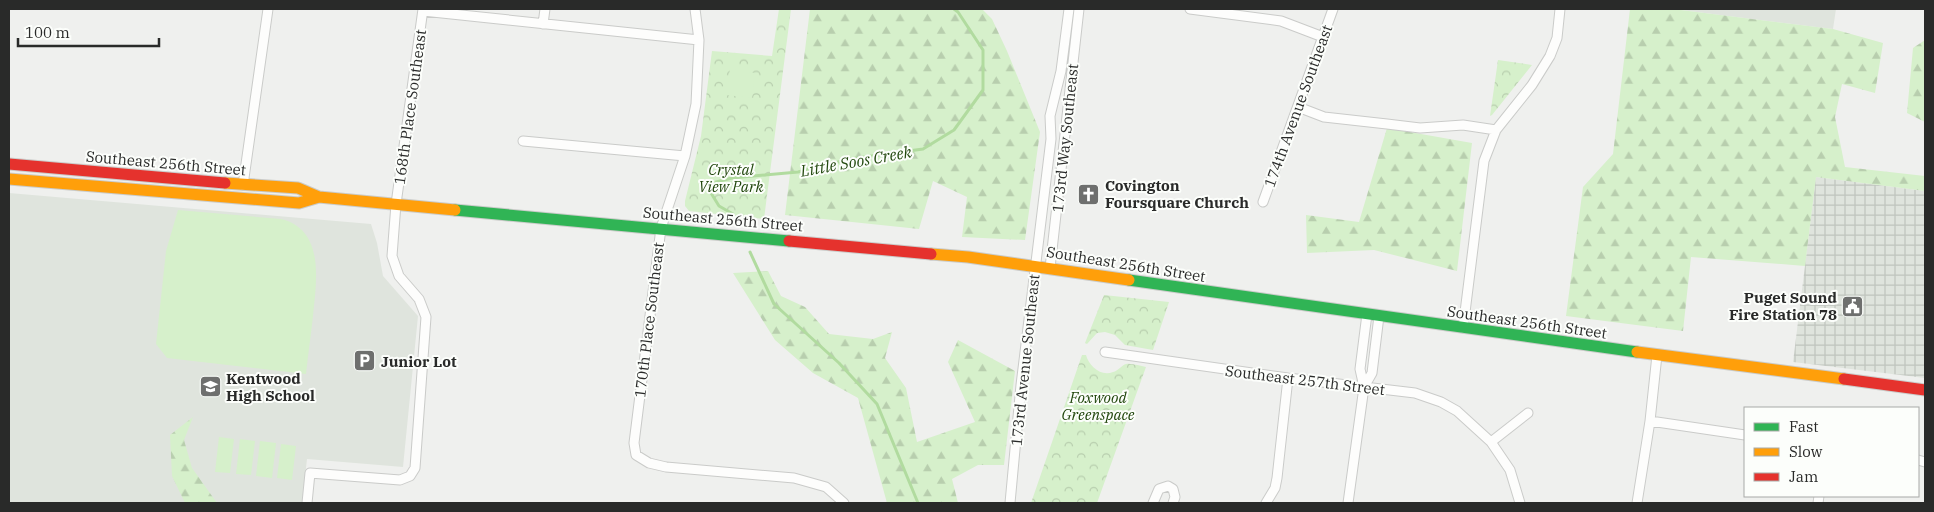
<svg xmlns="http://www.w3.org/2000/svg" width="1934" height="512" font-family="'IBM Plex Serif',serif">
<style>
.built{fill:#dfe4dd}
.industrial{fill:url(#industrial-grid)}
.forest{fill:url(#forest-firs)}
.park{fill:url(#park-crowns)}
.garden{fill:#d6f0cb}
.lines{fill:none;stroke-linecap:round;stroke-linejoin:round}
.stream{stroke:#b1db9f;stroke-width:3}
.street-casing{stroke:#cacbc9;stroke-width:11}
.fast-casing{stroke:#cacbc9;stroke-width:13}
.slow-casing{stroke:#cacbc9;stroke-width:13}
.jam-casing{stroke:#cacbc9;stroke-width:13}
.street{stroke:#fdfdfc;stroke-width:9}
.fast{stroke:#30b455;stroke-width:11}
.slow{stroke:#ff9f0a;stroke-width:11}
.jam{stroke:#e5322d;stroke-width:11}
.labels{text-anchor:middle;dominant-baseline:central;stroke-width:4;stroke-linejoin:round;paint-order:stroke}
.street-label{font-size:15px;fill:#292a29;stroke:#fcfefb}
.park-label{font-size:15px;font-style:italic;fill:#1f450a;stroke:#fcfefb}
.poi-label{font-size:15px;font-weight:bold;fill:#292a29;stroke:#fcfefb;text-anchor:start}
.water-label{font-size:16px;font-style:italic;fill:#23490f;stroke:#fcfefb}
</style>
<defs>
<pattern id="industrial-grid" width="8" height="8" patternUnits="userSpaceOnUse" patternTransform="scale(1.25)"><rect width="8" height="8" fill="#dfe4dd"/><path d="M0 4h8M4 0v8" fill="none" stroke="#bfc4be"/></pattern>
<pattern id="forest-firs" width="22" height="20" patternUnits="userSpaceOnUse" patternTransform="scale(1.25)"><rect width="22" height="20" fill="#d6f0cb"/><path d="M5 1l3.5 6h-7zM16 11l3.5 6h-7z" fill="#b8ceae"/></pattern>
<pattern id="park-crowns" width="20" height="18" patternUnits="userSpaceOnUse" patternTransform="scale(1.25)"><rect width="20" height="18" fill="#d6f0cb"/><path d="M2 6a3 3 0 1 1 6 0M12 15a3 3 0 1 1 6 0" fill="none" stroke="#b8ceae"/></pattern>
</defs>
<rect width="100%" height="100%" fill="#eff0ee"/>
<!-- built -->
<path class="built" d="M 1673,9 L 1836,9 L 1833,29 Z
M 9,193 L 371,224 L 377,243 L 383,276 L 418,316 L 403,467 L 307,459 L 302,503 L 9,503 Z"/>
<!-- industrial -->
<path class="industrial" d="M 1816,177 L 1925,191 L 1925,378 L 1793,362 Z"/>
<!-- forest -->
<path class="forest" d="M 810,9 L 982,9 L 992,19 L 1007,51 L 1040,132 L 1025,240 L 962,237 L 967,197 L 933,181 L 919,229 L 785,215 Z
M 1630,9 L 1673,9 L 1833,29 L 1883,43 L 1875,93 L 1842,84 L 1835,117 L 1845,167 L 1925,176 L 1925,191 L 1816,177 L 1805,266 L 1691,257 L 1683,331 L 1566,316 L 1583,187 L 1613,154 Z
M 1925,40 L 1925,122 L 1907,113 L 1913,48 Z
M 1387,128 L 1472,143 L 1457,271 L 1374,250 L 1307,253 L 1306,215 L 1359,222 Z
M 768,271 L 781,296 L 805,307 L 829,334 L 873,339 L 892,332 L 885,358 L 906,388 L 917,442 L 975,422 L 948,362 L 958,340 L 1015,371 L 1004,465 L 978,465 L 952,479 L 958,503 L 887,503 L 858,398 L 813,373 L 775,340 L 733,273 Z
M 193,417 L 184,440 L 192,468 L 217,503 L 185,503 L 172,476 L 170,435 Z"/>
<!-- park -->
<path class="park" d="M 779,9 L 791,9 L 764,219 L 689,211 L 685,206 L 685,201 L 701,136 L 712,51 L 772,56 Z
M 1498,60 L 1532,65 L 1492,115 L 1490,116 Z
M 1104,295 L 1169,302 L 1153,350 L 1125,345 L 1115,335 L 1105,332 L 1097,333 L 1087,344 L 1085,343 Z
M 1082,355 L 1086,355 C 1089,366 1101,377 1113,372 C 1118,371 1122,365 1126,364 C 1132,363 1140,366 1146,367 L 1097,503 L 1031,503 Z"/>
<!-- garden -->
<path class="garden" d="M 730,69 L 755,73 L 752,98 L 726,95 Z
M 178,210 L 281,219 C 326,230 316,283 313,316 C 311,335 308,354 306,374 L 167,358 L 156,344 L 166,251 Z
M 219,437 L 234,439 L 230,473 L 215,472 Z
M 240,439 L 255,441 L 251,475 L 236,474 Z
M 260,441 L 276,443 L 272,478 L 256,476 Z
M 281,444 L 296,446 L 292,480 L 277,478 Z"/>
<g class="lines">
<!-- stream -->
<path class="stream" d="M 733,214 L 719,206 L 711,193 L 716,182 L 732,178 L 798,172 L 850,159 L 923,149 L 954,130 L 983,90 L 983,50 L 958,12 L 954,9
M 750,252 L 774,304 L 839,363 L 877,404 L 918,503"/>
<defs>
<path id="street" d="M 695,9 L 699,40 L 696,104 L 685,156 L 661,228 L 634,443 L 636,455 L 649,463 L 666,467 L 794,478 L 826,487 L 844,503
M 1190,9 L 1281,21 L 1323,37
M 423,11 L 699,40
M 543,24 L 545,9
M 1298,107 L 1324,117 L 1387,124 L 1420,128 L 1463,125 L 1496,130
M 523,141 L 685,156
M 243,185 L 268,9
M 1263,202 L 1333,9
M 1050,268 L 1079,9
M 1367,314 L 1360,369 L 1364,387 L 1372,373 L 1379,316
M 1463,328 L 1484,161 L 1496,130 L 1532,85 L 1550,56 L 1557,38 L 1560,9
M 1105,352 L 1288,378 L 1415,393 L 1441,402 L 1457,411 L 1491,442 L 1510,470 L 1520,503
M 1650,421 L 1745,435
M 1491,442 L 1528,413
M 1918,460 L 1925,462
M 307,503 L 310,473 L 400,480 L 410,476 L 415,468 L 426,317 L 419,299 L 399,276 L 392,256 L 396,204 L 423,9
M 1010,503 L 1021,385 L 1051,139 L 1050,116 L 1061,71 L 1069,9
M 1153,503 L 1159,489 L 1168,486 L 1173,489 L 1175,497 L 1173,503
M 1266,503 L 1275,488 L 1277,478 L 1288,378
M 1348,503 L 1364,387
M 1637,503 L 1650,421 L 1657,355
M 1818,503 L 1819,496"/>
<path id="fast" d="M 455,210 L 789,241
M 1129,280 L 1637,352"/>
<path id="slow" d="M 9,179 L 299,203 L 319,197
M 225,183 L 298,188 L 319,197 L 455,210
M 931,254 L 968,257 L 1129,280
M 1637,352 L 1844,379"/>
<path id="jam" d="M 9,164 L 225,183
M 789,241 L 931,254
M 1844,379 L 1925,390"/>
</defs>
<!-- street casing -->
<use href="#street" class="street-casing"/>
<!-- fast casing -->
<use href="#fast" class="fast-casing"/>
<!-- slow casing -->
<use href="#slow" class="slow-casing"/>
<!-- jam casing -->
<use href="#jam" class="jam-casing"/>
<!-- street -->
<use href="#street" class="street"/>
<!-- fast -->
<use href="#fast" class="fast"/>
<!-- slow -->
<use href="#slow" class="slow"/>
<!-- jam -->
<use href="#jam" class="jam"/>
</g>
<!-- icons -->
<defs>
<symbol id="church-square" viewBox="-11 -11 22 22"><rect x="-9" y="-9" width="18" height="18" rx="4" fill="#6e6f6e" stroke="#fcfefb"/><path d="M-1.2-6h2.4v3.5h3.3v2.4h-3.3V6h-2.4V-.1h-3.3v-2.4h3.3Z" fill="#fff"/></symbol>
<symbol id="civic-square" viewBox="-11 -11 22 22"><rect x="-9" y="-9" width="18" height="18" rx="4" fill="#6e6f6e" stroke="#fcfefb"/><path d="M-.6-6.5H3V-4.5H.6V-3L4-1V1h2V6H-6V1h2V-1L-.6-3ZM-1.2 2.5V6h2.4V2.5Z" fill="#fff"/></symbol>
<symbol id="parking-square" viewBox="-11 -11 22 22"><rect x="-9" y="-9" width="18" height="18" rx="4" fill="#6e6f6e" stroke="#fcfefb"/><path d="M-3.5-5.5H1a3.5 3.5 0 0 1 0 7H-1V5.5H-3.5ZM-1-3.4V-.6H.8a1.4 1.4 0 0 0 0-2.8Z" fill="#fff"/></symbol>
<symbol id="school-square" viewBox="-11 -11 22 22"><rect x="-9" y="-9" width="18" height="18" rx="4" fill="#6e6f6e" stroke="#fcfefb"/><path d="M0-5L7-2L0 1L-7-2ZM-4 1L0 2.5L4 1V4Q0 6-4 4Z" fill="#fff"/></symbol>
</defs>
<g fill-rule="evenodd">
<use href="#church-square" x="1076" y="182" width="25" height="25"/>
<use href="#civic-square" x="1840" y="294" width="25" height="25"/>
<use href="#parking-square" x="352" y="348" width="25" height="25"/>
<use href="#school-square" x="198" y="374" width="25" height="25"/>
</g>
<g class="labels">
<!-- street labels -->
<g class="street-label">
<text transform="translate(1298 106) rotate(-70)">174th Avenue Southeast</text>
<text transform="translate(410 107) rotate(-82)">168th Place Southeast</text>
<text transform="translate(1065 138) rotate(-84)">173rd Way Southeast</text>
<text transform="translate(166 163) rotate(5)">Southeast 256th Street</text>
<text transform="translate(723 219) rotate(5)">Southeast 256th Street</text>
<text transform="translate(1126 264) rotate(9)">Southeast 256th Street</text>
<text transform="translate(649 320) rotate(-83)">170th Place Southeast</text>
<text transform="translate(1527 322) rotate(8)">Southeast 256th Street</text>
<text transform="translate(1025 360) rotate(-84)">173rd Avenue Southeast</text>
<text transform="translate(1305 380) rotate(7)">Southeast 257th Street</text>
</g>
<!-- park labels -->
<g class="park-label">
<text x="731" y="169">Crystal<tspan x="731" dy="17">View Park</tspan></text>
<text x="1098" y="397">Foxwood<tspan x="1098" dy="17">Greenspace</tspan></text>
</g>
<!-- poi labels -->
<g class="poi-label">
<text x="1105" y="185">Covington<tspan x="1105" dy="17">Foursquare Church</tspan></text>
<text x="1837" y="297" text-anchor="end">Puget Sound<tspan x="1837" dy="17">Fire Station 78</tspan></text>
<text x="381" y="361">Junior Lot</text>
<text x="226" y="378">Kentwood<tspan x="226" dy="17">High School</tspan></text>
</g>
<!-- water labels -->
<g class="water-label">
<text transform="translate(856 161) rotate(-10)">Little Soos Creek</text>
</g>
</g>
<!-- border -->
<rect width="1934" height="512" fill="none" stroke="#292a29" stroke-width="20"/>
<!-- legend -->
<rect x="1744" y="407" width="175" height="90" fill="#fcfefb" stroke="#a8a9a7"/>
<rect x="1754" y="423" width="25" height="8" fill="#30b455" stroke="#a8a9a7"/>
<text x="1789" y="432" font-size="15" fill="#292a29">Fast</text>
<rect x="1754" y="448" width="25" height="8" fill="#ff9f0a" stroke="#a8a9a7"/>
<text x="1789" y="457" font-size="15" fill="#292a29">Slow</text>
<rect x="1754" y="473" width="25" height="8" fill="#e5322d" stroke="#a8a9a7"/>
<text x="1789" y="482" font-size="15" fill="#292a29">Jam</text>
<!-- scale -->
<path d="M18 38v8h141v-8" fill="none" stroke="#292a29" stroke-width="2.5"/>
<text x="25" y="38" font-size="15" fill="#292a29" stroke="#fcfefb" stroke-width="4" paint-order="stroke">100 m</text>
</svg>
